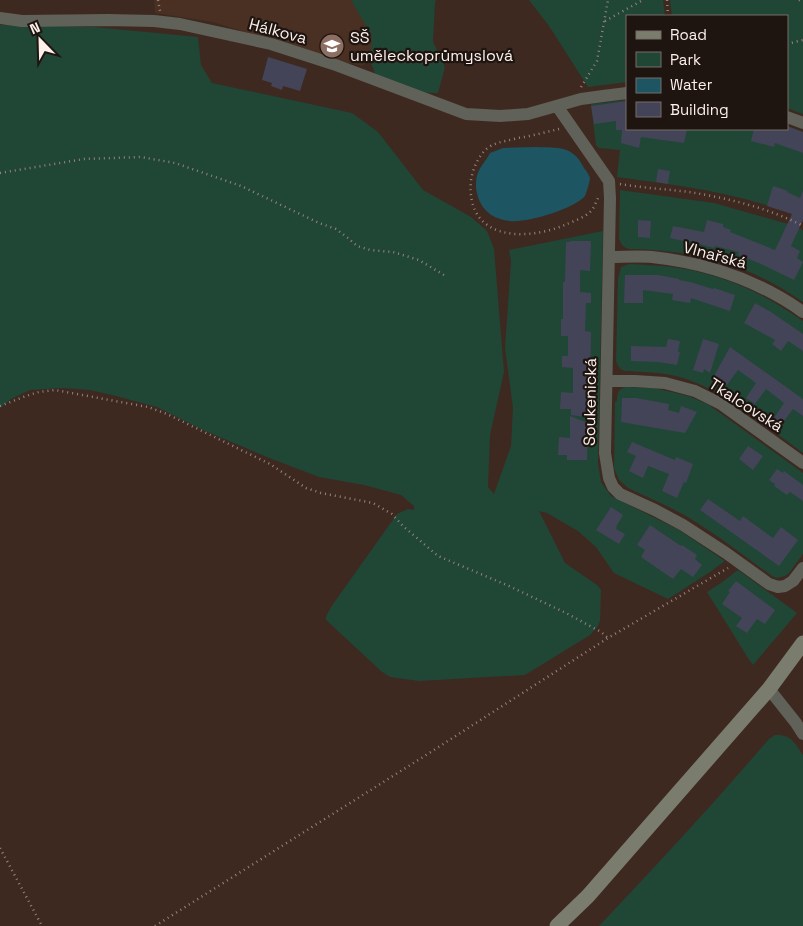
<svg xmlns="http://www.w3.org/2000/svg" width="803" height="926" font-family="'Space Grotesk',sans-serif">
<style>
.built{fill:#4a2f23}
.green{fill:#204636}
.water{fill:#1d5562}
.building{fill:#434458}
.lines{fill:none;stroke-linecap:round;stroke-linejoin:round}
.path{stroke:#96857e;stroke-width:2.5;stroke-dasharray:1 4;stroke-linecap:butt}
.street{stroke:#606158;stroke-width:12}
.secondary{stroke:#7a7d6e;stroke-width:15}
.labels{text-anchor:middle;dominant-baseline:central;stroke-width:4.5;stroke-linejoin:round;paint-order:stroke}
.street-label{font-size:16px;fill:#fdefe9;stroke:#1e1511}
.poi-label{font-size:16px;fill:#fdefe9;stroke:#1e1511;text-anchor:start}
</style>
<rect width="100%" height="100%" fill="#3e2921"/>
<!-- built -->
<path class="built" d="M 154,0 L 418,0 L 390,20 L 363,66 L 335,60 L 213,22 L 155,13 Z"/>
<!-- green -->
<path class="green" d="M 351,0 L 436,0 L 435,3 L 433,42 L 445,67 L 438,93 L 395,92 L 378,80 L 370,61 L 372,36 Z
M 529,0 L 663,0 L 665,16 L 627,16 L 627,82 L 588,87 L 549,26 Z
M 670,0 L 803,0 L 803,114 L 787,108 L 787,16 L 672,16 Z
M 0,25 L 94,27 L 198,37 L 201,65 L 212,83 L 352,113 L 378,132 L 423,190 L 471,217 L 487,231 L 494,249 L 504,372 L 490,435 L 488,487 L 494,494 L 511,446 L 513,408 L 505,348 L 511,261 L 509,250 L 603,231 L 598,463 L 601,482 L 611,496 L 679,530 L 725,561 L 710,572 L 668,599 L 614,573 L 596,547 L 578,531 L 547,513 L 539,511 L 565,563 L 597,585 L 601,590 L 600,621 L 598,626 L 590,635 L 525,675 L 419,681 L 390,677 L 381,671 L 326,620 L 326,617 L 331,607 L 397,514 L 408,509 L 414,510 L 414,506 L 401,495 L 364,485 L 319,477 L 272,459 L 203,430 L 157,407 L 116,396 L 90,390 L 63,388 L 30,390 L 11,399 L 0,408 Z
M 627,100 L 627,129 L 787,129 L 787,126 L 803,132 L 803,218 C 744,194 680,185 617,177 L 620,150 L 599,148 L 596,145 L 591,104 Z
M 620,190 L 714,203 L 788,224 L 803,230 L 803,302 C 749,264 695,250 629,249 C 623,247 620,244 619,237 Z
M 629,264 C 643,265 657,265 672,267 C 720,273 764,293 803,321 L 803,453 C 764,425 722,388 676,376 C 660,372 643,372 626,371 C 620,370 617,366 616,360 L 618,279 L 621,267 Z
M 627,387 L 654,388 L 676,393 L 691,397 L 709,405 L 803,473 L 803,554 L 789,573 L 785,576 L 777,578 L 772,576 L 720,538 L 688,517 L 669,507 L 628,488 L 619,480 L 614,468 L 615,402 L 617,401 C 617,394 618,388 627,387 Z
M 738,570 L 797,613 L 753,665 L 748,658 L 707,592 L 721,583 Z
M 775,735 C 791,734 795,743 803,755 L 803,926 L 599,926 C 657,865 714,803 769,739 Z"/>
<!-- water -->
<path class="water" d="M 536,147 C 558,148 573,145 584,168 C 586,170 589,175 590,178 C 590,181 586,194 585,196 C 574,209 527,223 510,221 C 490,219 478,207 476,187 C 476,183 476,179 477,176 C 479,167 486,161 490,153 L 503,148 Z"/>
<!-- building -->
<path class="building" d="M 268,57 L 307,69 L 300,91 L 283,86 L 282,90 L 271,86 L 272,83 L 262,80 Z
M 627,101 L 627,129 L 687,129 L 684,143 L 641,137 L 639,148 L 621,143 L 622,130 L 616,130 L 616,121 L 594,124 L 591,106 Z
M 787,126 L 803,132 L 803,153 L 775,143 L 774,147 L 751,141 L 754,129 L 787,129 Z
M 658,169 L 670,171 L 668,184 L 656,182 Z
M 773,186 L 788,191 L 787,192 L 800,198 L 803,191 L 803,220 L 791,246 L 800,251 L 797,258 L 803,262 L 794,280 L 759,263 L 738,255 L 739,252 L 715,246 L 714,248 L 688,241 L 688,242 L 670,238 L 673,226 L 704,232 L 707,220 L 723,224 L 723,227 L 731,230 L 730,232 L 775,250 L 792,214 L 767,206 Z
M 638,220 L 651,221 L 650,238 L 638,237 Z
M 570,241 L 591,241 L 590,271 L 580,270 L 580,292 L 591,293 L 591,303 L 586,303 L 585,331 L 591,332 L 590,394 L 592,394 L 591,418 L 571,415 L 571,409 L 560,409 L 561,392 L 573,393 L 573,368 L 562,367 L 562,356 L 568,356 L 568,336 L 561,336 L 561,319 L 563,319 L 563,282 L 565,282 L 566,242 L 570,242 Z
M 625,275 L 658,275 L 679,279 L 679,280 L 690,282 L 713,289 L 714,288 L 735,295 L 730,311 L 691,298 L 690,303 L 672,300 L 673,294 L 643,290 L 643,303 L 624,303 Z
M 755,303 L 771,312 L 803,334 L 803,351 L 788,341 L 781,351 L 772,344 L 775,340 L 744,323 Z
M 668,339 L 680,341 L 678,352 L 680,352 L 677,365 L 658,362 L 631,361 L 631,346 L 666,347 Z
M 703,339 L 719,344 L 710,373 L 704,369 L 703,373 L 693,370 Z
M 730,347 L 803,399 L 803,416 L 793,409 L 782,424 L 774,418 L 784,403 L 766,389 L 755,404 L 746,398 L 756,383 L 738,370 L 727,385 L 714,376 Z
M 622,398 L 636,398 L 669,404 L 668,410 L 679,413 L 681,406 L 697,412 L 685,433 L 621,422 Z
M 570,416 L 588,423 L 587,460 L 567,460 L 567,455 L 558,455 L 559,437 L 570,438 Z
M 632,442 L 675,460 L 676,457 L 693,464 L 686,483 L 684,482 L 677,498 L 662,491 L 669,474 L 648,466 L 643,478 L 629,471 L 636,456 L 627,452 Z
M 748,446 L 763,456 L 753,470 L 739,459 Z
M 777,469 L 783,473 L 784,471 L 803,485 L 803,501 L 790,492 L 787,495 L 774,486 L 775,484 L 769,480 Z
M 708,499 L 740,521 L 743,516 L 773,538 L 781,527 L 798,540 L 779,566 L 700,510 Z
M 611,507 L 623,515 L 616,527 L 617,528 L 616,529 L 625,534 L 619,544 L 596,530 Z
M 650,525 L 681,546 L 682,545 L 697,555 L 695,559 L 702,565 L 693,577 L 681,569 L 673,579 L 641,557 L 645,550 L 637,545 Z
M 736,581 L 775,610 L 765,624 L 757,619 L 747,633 L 736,626 L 742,618 L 722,604 L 730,592 L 728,591 Z"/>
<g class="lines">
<!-- path -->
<path class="path" d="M 158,0 L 160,11
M 667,0 L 668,16
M 799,0 L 803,2
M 605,21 L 643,0
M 787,44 L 803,40
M 581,87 L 597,61 L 608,0
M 559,129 C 546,132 532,136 518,138 C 508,141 499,141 489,147 C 479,154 473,168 471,180 C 465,241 526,242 567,224 C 574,221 586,217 591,211 C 594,208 596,202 598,198
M 0,173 L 84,159 L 141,157 L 175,163 L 241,186 L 319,223 L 336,229 L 348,238 L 357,246 L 370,250 L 393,252 L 419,260 L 444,275
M 620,184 C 643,188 666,189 689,192 C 727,198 769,208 803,226
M 0,406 L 26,396 L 39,392 L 55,390 L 148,407 L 167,414 L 270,464 L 306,488 L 321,493 L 373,503 L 392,514 L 403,526 L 438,556 L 509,586 L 566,613 L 601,632 L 608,638
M 0,848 L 42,926
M 155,926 L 423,757 L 608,638 L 728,568"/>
<!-- street -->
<path class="street" d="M 0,18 L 22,21 L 108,20 L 154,21 L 180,24 L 271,44 L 333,64 L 466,114 L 500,116 L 528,114 L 581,99 L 603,96 L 627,93
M 557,106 L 609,181 L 610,198 L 605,453 L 609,478 L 613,487 L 620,494 L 655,510 L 683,525 L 726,553 L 769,584 L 778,587 L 785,586 L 793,581 L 803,568
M 787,117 L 803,123
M 609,257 C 623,257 638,256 652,257 C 707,263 758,280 803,312
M 607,381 L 635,381 L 665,383 L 695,391 L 721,404 L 803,463
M 769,689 L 796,723 L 803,734"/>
<!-- secondary -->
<path class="secondary" d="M 557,926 L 588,896 L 678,793 L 769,689 L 803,643"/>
</g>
<!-- icons -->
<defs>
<symbol id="university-disc" viewBox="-11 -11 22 22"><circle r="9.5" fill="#8d6e63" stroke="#1e1511"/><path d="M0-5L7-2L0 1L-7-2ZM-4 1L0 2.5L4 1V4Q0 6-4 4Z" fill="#fff"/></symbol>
</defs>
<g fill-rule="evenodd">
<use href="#university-disc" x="318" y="32" width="28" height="28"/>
</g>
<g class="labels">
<!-- street labels -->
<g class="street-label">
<text transform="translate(278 31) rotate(15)">Hálkova</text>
<text transform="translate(715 255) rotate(15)">Vlnařská</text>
<text transform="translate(590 402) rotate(-89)">Soukenická</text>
<text transform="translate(746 405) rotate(33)">Tkalcovská</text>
</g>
<!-- poi labels -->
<g class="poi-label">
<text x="350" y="37">SŠ<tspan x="350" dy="18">uměleckoprůmyslová</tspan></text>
</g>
</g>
<!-- legend -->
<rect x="626" y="15" width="162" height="115" fill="#1e1511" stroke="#776c67"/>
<rect x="636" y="31" width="25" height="8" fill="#7a7d6e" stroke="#776c67"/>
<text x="670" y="40" font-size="15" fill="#fdefe9">Road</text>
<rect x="636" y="52" width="25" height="15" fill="#204636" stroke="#776c67"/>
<text x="670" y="65" font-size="15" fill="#fdefe9">Park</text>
<rect x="636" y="78" width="25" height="15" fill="#1d5562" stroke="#776c67"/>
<text x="670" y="90" font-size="15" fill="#fdefe9">Water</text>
<rect x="636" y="102" width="25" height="15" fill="#434458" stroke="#776c67"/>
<text x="670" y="115" font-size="15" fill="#fdefe9">Building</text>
<!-- north arrow -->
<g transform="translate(40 40) rotate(337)" stroke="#1e1511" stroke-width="4" paint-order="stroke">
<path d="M0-4L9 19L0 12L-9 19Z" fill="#fdefe9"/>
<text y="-8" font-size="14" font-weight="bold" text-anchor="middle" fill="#fdefe9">N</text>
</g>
</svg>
